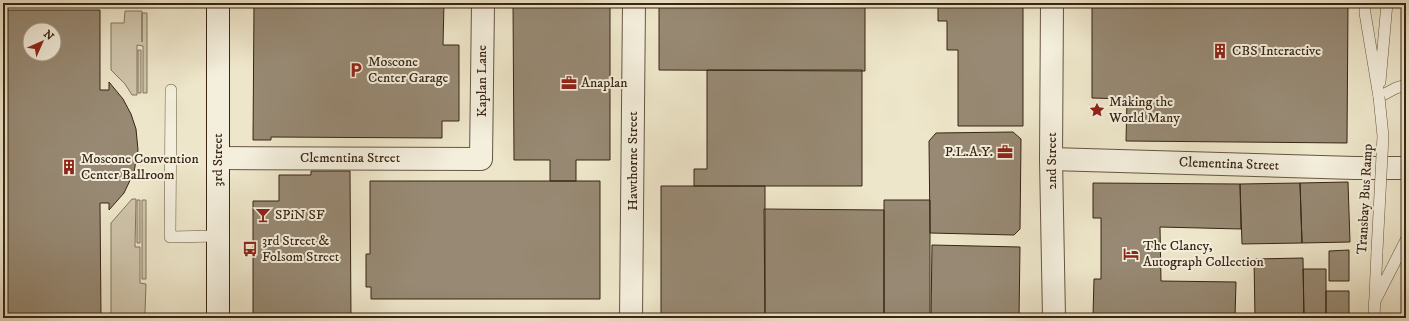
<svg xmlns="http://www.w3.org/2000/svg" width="1409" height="321" font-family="'IM FELL DW Pica',serif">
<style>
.green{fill:#cfc5ab;stroke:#847560}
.building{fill:#978973;stroke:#382514;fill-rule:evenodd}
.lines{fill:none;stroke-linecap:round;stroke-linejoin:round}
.service-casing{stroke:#665542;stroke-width:12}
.minor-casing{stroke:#665542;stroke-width:24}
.tertiary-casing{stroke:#665542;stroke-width:24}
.secondary-casing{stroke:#382514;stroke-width:24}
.service{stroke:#f4efdd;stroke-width:11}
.minor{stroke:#f4efdd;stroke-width:22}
.tertiary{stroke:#f4efdd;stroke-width:22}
.secondary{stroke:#f4efdd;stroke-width:22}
.service-bridge-casing{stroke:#665542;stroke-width:12;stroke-linecap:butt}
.service-bridge{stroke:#f4efdd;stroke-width:11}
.labels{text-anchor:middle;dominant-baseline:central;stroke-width:4;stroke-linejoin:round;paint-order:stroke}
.poi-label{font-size:14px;fill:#382514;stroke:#f4efdd;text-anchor:start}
.street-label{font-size:14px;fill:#382514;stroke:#f4efdd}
</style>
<rect width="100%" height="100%" fill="#eee6ca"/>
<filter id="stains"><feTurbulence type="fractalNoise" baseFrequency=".005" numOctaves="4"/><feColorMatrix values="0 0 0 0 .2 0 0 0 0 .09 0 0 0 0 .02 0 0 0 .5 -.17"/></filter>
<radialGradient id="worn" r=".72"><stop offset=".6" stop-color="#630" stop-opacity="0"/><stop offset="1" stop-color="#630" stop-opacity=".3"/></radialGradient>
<!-- green -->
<path class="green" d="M 125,11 L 142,11 L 142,42 L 142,13 L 147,13 L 147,93 L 143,93 L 143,46 L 137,45 L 137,95 L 132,95 L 125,84 L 111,70 L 111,23 L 124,23 Z
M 138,50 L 141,50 L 141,93 L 138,93 Z
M 132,199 L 136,199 L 135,247 L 140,247 L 140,283 L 146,284 L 145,312 L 144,316 L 141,318 L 111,318 L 111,223 Z
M 137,200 L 140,200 L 140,243 L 137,243 Z
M 142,200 L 146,200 L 146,279 L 142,279 Z"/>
<!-- building -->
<path class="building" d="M 254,3 L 444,3 L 443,45 L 459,45 L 459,121 L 442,121 L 442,138 L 271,137 L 271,140 L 253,140 Z
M 513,3 L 610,3 L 610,160 L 576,160 L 576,181 L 550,181 L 550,160 L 514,160 Z
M 659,3 L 865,3 L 865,71 L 659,70 Z
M 948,3 L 1023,3 L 1023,126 L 958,126 L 958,50 L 947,50 L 947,21 L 938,21 L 938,6 L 948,6 Z
M 1092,3 L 1348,3 L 1347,143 L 1126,141 L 1127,99 L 1092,98 Z
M 3,10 L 100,10 L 100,90 L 109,90 L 109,82 L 123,99 L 131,114 L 136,129 L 138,150 L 134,172 L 124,193 L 109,210 L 109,203 L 100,203 L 101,318 L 3,318 ZM 30,30 L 54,30 L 54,54 L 30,54 Z
M 707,70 L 862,70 L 862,186 L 694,186 L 694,169 L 707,169 Z
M 1013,132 L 1021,139 L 1020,229 L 1014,235 L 930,233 L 929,141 L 936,133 Z
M 311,171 L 350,171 L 351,318 L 253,318 L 253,201 L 279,201 L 279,175 L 311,175 Z
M 370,181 L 600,181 L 600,299 L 371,299 L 371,287 L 366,287 L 366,254 L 370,254 Z
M 1348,182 L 1350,242 L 1302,243 L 1300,183 Z
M 1093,183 L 1240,184 L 1241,229 L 1160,227 L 1161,281 L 1236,282 L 1235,317 L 1093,315 L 1094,279 L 1101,279 L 1101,218 L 1093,218 Z
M 1300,183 L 1302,243 L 1242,244 L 1240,184 Z
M 661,186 L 765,186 L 765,318 L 661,318 Z
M 884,200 L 930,200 L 930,318 L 884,318 Z
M 764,209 L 884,210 L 884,318 L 765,318 Z
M 932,245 L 1020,247 L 1019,318 L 931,318 Z
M 1349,250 L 1349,281 L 1329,281 L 1329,251 Z
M 1303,258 L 1304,318 L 1255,318 L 1254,259 Z
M 1303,269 L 1326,269 L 1326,318 L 1304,318 Z
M 1326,291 L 1349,291 L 1349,318 L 1326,318 Z"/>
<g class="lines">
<defs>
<path id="service" d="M 1365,3 L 1365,13 L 1379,97
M 1380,82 L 1387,3
M 171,90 L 170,237 L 218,236
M 1379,97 L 1396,88 L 1406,85
M 1374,303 L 1406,240
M 1374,318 L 1377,251"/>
<path id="minor" d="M 218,158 L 481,159 L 483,3
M 1051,159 L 1355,168 L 1406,168"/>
<path id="tertiary" d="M 1052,3 L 1051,159 L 1054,318
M 631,318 L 634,3"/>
<path id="secondary" d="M 218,318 L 218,3"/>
</defs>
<!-- service casing -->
<use href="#service" class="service-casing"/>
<!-- minor casing -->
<use href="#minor" class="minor-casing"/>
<!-- tertiary casing -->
<use href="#tertiary" class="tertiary-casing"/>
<!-- secondary casing -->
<use href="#secondary" class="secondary-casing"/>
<!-- service -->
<use href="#service" class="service"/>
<!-- minor -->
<use href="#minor" class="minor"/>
<!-- tertiary -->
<use href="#tertiary" class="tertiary"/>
<!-- secondary -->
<use href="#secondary" class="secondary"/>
<defs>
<path id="service-bridge" d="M 1377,251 L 1383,136 L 1379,97"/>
</defs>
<!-- service-bridge casing -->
<use href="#service-bridge" class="service-bridge-casing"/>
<!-- service-bridge -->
<use href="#service-bridge" class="service-bridge"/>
</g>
<!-- icons -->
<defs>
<symbol id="building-bare" viewBox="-9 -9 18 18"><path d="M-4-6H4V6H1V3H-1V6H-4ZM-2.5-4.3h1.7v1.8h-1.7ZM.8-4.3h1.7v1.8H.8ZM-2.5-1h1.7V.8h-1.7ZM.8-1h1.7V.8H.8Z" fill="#8f2418" stroke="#f4efdd" stroke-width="2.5" paint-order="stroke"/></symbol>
<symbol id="parking-bare" viewBox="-9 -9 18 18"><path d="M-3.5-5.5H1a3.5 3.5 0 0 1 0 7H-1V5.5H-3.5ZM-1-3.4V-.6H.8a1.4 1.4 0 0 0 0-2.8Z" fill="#8f2418" stroke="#f4efdd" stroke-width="2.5" paint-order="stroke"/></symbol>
<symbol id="office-bare" viewBox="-9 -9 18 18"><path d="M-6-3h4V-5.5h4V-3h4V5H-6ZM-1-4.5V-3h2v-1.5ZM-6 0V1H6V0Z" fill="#8f2418" stroke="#f4efdd" stroke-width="2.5" paint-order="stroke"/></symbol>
<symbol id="sight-bare" viewBox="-9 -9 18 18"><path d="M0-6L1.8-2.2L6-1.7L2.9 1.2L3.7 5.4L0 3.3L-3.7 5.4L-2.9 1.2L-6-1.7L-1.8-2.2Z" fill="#8f2418" stroke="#f4efdd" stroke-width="2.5" paint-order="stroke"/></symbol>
<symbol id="bar-bare" viewBox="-9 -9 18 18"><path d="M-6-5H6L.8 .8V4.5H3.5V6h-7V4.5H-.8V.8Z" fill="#8f2418" stroke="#f4efdd" stroke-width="2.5" paint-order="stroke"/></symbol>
<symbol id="bus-bare" viewBox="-9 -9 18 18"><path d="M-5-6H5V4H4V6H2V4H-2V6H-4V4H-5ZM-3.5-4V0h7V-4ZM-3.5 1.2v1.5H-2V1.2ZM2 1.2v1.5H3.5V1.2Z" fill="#8f2418" stroke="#f4efdd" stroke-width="2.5" paint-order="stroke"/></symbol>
<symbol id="hotel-bare" viewBox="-9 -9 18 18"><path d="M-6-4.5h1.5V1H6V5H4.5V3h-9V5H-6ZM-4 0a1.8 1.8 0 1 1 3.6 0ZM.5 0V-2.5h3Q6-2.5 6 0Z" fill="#8f2418" stroke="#f4efdd" stroke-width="2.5" paint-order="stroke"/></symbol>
</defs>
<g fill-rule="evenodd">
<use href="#building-bare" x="1209" y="40" width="22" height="22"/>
<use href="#parking-bare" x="345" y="59" width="22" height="22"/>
<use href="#office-bare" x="558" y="72" width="22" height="22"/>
<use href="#sight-bare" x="1086" y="99" width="22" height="22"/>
<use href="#office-bare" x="994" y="141" width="22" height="22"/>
<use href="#building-bare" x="58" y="156" width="22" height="22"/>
<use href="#bar-bare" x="252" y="204" width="22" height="22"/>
<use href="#bus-bare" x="239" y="238" width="22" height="22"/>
<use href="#hotel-bare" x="1120" y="243" width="22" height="22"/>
</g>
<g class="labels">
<!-- poi labels -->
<g class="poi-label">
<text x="1232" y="51">CBS Interactive</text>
<text x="368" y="62">Moscone<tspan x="368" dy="16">Center Garage</tspan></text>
<text x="581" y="83">Anaplan</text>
<text x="1109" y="102">Making the<tspan x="1109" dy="16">World Many</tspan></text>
<text x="993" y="152" text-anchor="end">P.L.A.Y.</text>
<text x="81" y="159">Moscone Convention<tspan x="81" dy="16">Center Ballroom</tspan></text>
<text x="275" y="215">SPiN SF</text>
<text x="262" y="241">3rd Street &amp;<tspan x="262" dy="16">Folsom Street</tspan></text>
<text x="1143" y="246">The Clancy,<tspan x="1143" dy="16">Autograph Collection</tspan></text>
</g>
<!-- street labels -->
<g class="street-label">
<text transform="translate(482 81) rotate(-90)">Kaplan Lane</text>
<text x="350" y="158">Clementina Street</text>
<text transform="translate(218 160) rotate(-90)">3rd Street</text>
<text transform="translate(633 161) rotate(-90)">Hawthorne Street</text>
<text transform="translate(1052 161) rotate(-90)">2nd Street</text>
<text transform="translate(1229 164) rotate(2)">Clementina Street</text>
<text transform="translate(1365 199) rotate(-87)">Transbay Bus Ramp</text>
</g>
</g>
<!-- margin -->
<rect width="1409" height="321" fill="none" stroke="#eee6ca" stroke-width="16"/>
<rect x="4" y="4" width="1401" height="313" fill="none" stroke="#382514" stroke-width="2"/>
<rect x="8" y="8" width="1393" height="305" fill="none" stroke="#382514"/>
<!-- north arrow -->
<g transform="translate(42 42) rotate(45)"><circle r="19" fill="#f4efdd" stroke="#a99e8d"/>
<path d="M0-3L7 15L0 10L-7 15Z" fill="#8f2418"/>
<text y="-6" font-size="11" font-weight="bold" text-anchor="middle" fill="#382514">N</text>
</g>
<rect width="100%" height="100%" filter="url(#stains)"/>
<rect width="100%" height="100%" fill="url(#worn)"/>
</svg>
